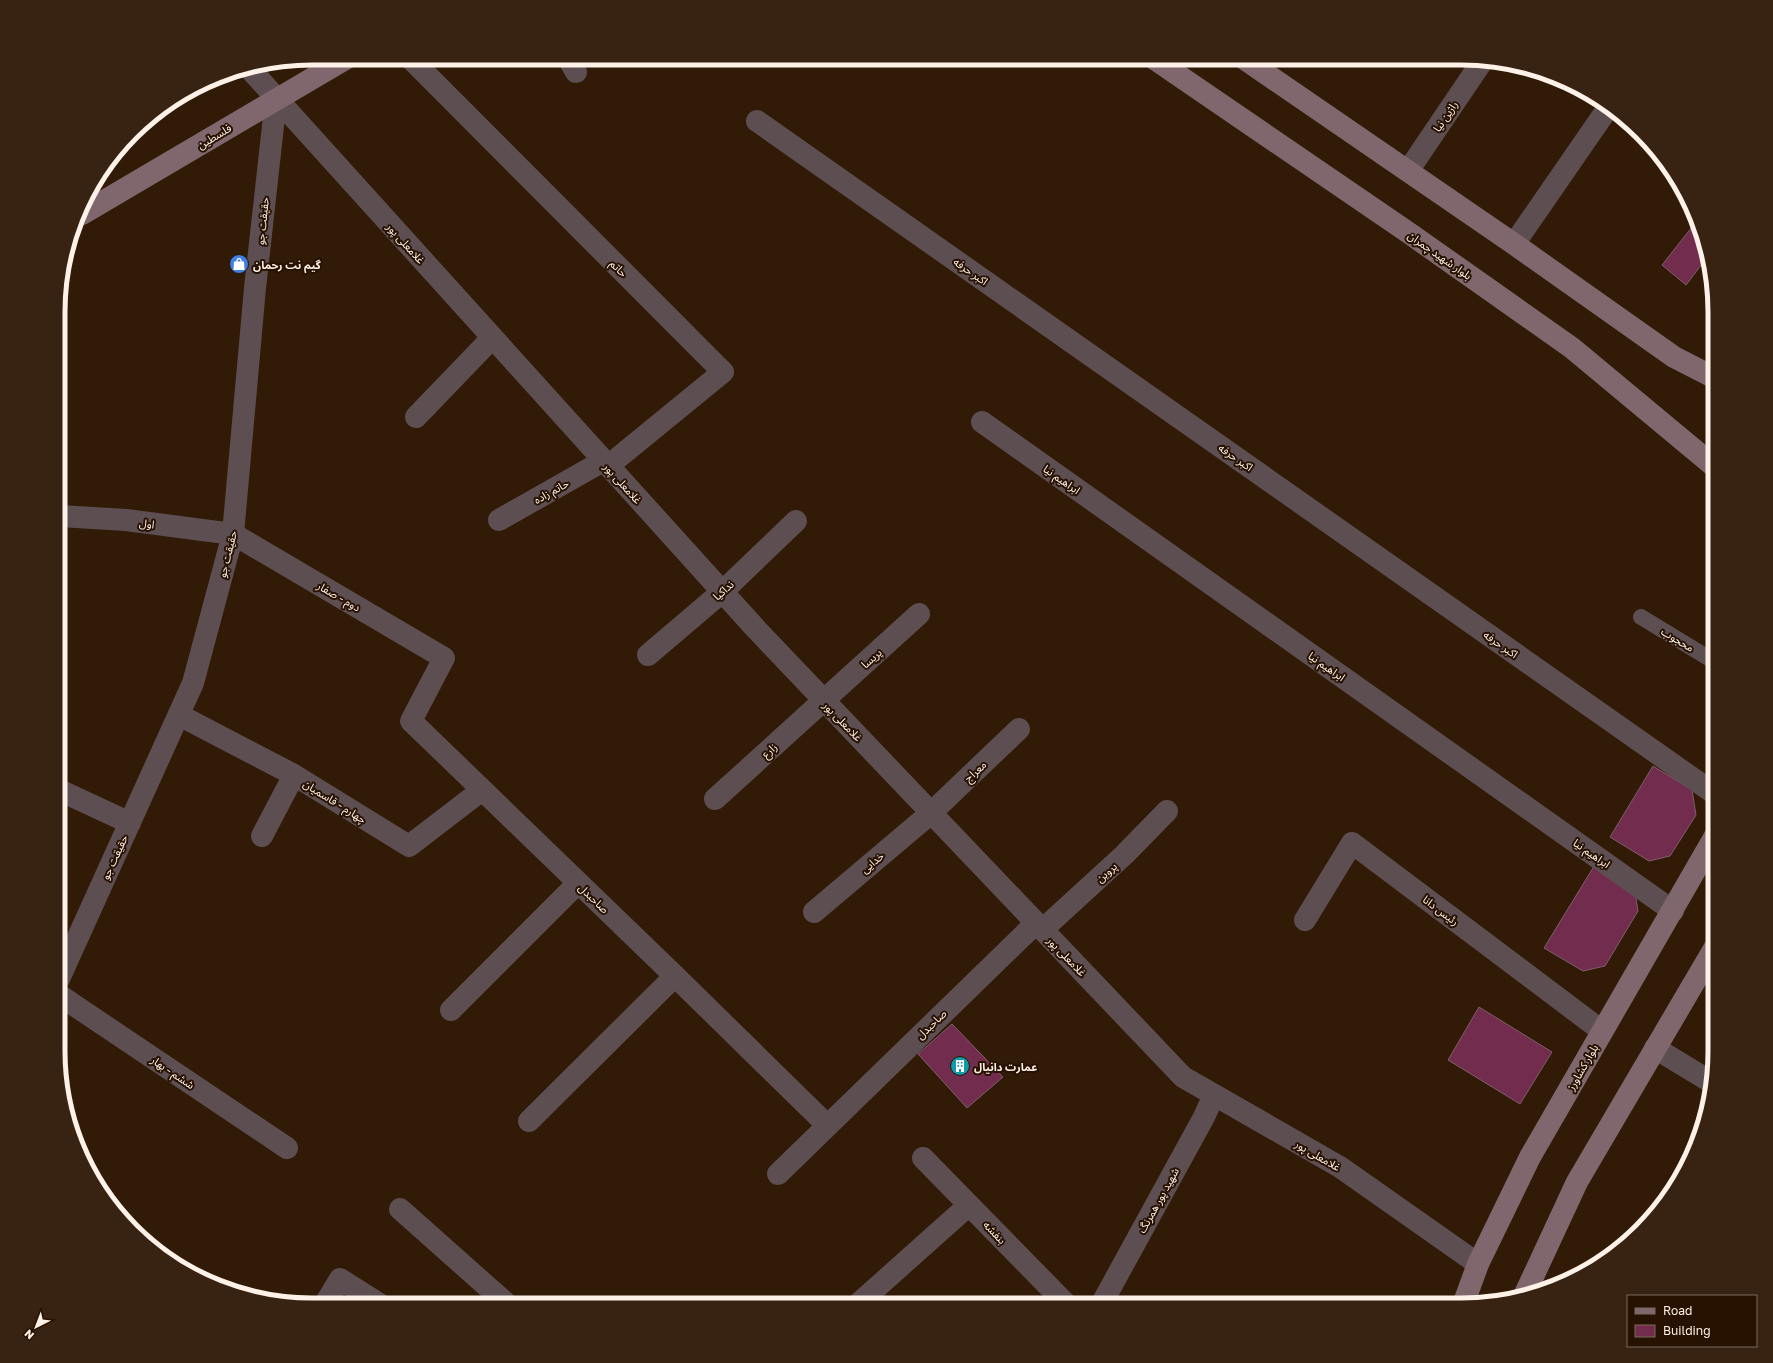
<svg xmlns="http://www.w3.org/2000/svg" width="1773" height="1363" font-family="'Golos Text','Noto Sans Arabic',sans-serif">
<style>
.building{fill:#722c4d;stroke:#7f5e6b}
.lines{fill:none;stroke-linecap:round;stroke-linejoin:round}
.lane{stroke:#5d4e52;stroke-width:16}
.street{stroke:#5d4e52;stroke-width:22}
.secondary{stroke:#80676d;stroke-width:22}
.labels{text-anchor:middle;dominant-baseline:central;stroke-width:4;stroke-linejoin:round;paint-order:stroke}
.street-label{font-size:11px;fill:#fef1e7;stroke:#271100}
.poi-label{font-size:11px;font-weight:bold;fill:#fef1e7;stroke:#271100;text-anchor:start}
.rim{fill:none;stroke:#fef1e7;stroke-width:5}
</style>
<rect width="100%" height="100%" fill="#311a06"/>
<!-- building -->
<path class="building" d="M 1696,222 L 1708,256 L 1686,285 L 1662,265 Z
M 1653,766 L 1692,790 L 1696,815 L 1670,856 L 1649,861 L 1610,837 Z
M 1596,863 L 1634,886 L 1638,911 L 1605,966 L 1583,971 L 1544,948 Z
M 1479,1007 L 1552,1052 L 1520,1104 L 1448,1060 Z
M 952,1024 L 1003,1077 L 967,1108 L 918,1054 Z"/>
<g class="lines">
<!-- lane -->
<path class="lane" d="M 1641,617 L 1715,662"/>
<!-- street -->
<path class="street" d="M 410,58 L 723,372 L 608,466
M 568,58 L 576,72
M 249,68 L 757,630 L 1183,1077 L 1340,1167 L 1478,1264
M 757,121 L 1715,794
M 1408,171 L 1483,60
M 1514,244 L 1608,108
M 416,417 L 492,338
M 982,422 L 1673,911
M 60,516 L 126,520 L 233,534 L 444,658 L 411,721 L 675,976 L 827,1125
M 499,520 L 603,461
M 648,655 L 722,592 L 796,521
M 179,715 L 294,775 L 409,846 L 482,790
M 59,790 L 130,823
M 715,799 L 919,614
M 262,836 L 294,775
M 814,912 L 931,813 L 1019,729
M 1305,920 L 1352,843 L 1602,1031
M 1042,930 L 1124,855 L 1167,811
M 59,979 L 193,683 L 233,534 L 255,288 L 276,99
M 59,995 L 287,1148
M 451,1010 L 578,883
M 1655,1048 L 1711,1082
M 529,1121 L 675,976
M 923,1158 L 1067,1305
M 778,1174 L 1036,923
M 400,1209 L 508,1305
M 325,1304 L 340,1279 L 381,1305
M 857,1305 L 969,1205
M 1101,1305 L 1204,1117 L 1214,1095"/>
<!-- secondary -->
<path class="secondary" d="M 1153,58 L 1409,233 L 1572,348 L 1715,467
M 1243,58 L 1514,244 L 1674,357 L 1715,378
M 82,214 L 347,58
M 1524,1296 L 1577,1182 L 1715,947
M 1463,1305 L 1478,1264 L 1530,1157 L 1715,836"/>
</g>
<!-- icons -->
<defs>
<symbol id="shop-disc" viewBox="-11 -11 22 22"><circle r="9.5" fill="#3f7fe0" stroke="#271100"/><path d="M-5-2.5h2.3a2.7 3.5 0 0 1 5.4 0H5L5.5 6h-11ZM-1.5-2.5h3a1.5 2.3 0 0 0-3 0Z" fill="#fff"/></symbol>
<symbol id="building-disc" viewBox="-11 -11 22 22"><circle r="9.5" fill="#0f9aa8" stroke="#271100"/><path d="M-4-6H4V6H1V3H-1V6H-4ZM-2.5-4.3h1.7v1.8h-1.7ZM.8-4.3h1.7v1.8H.8ZM-2.5-1h1.7V.8h-1.7ZM.8-1h1.7V.8H.8Z" fill="#fff"/></symbol>
</defs>
<g fill-rule="evenodd">
<use href="#shop-disc" x="228" y="253" width="22" height="22"/>
<use href="#building-disc" x="949" y="1055" width="22" height="22"/>
</g>
<g class="labels">
<!-- street labels -->
<g class="street-label">
<text transform="translate(1445 116) rotate(-56)">راژین نیا</text>
<text transform="translate(214 136) rotate(-31)">فلسطین</text>
<text transform="translate(262 221) rotate(-84)">حقیقت جو</text>
<text transform="translate(406 243) rotate(48)">غلامعلی پور</text>
<text transform="translate(1440 255) rotate(35)">بلوار شهید چمران</text>
<text transform="translate(619 268) rotate(45)">حاتم</text>
<text transform="translate(971 271) rotate(35)">اکبر حرفه</text>
<text transform="translate(1236 457) rotate(35)">اکبر حرفه</text>
<text transform="translate(1062 479) rotate(35)">ابراهیم نیا</text>
<text transform="translate(623 483) rotate(48)">غلامعلی پور</text>
<text transform="translate(551 491) rotate(-29)">حاتم زاده</text>
<text transform="translate(147 523) rotate(8)">اول</text>
<text transform="translate(227 554) rotate(-76)">حقیقت جو</text>
<text transform="translate(723 590) rotate(-42)">نداکیا</text>
<text transform="translate(339 596) rotate(30)">دوم - صفار</text>
<text transform="translate(1678 639) rotate(31)">محجوب</text>
<text transform="translate(1501 644) rotate(35)">اکبر حرفه</text>
<text transform="translate(871 658) rotate(-42)">پریسا</text>
<text transform="translate(1327 666) rotate(35)">ابراهیم نیا</text>
<text transform="translate(843 721) rotate(46)">غلامعلی پور</text>
<text transform="translate(769 750) rotate(-42)">زارع</text>
<text transform="translate(975 771) rotate(-43)">معراج</text>
<text transform="translate(335 801) rotate(32)">چهارم - قاسمیان</text>
<text transform="translate(1592 853) rotate(35)">ابراهیم نیا</text>
<text transform="translate(114 857) rotate(-65)">حقیقت جو</text>
<text transform="translate(872 862) rotate(-40)">خدایی</text>
<text transform="translate(1106 872) rotate(-42)">پروین</text>
<text transform="translate(594 898) rotate(44)">صاحبدل</text>
<text transform="translate(1441 910) rotate(37)">رئیس دانا</text>
<text transform="translate(1067 956) rotate(46)">غلامعلی پور</text>
<text transform="translate(931 1024) rotate(-44)">صاحبدل</text>
<text transform="translate(1582 1067) rotate(-60)">بلوار کشاورز</text>
<text transform="translate(173 1072) rotate(34)">ششم - بهار</text>
<text transform="translate(1318 1155) rotate(30)">غلامعلی پور</text>
<text transform="translate(1158 1200) rotate(-61)">شهید پور همرنگ</text>
<text transform="translate(995 1232) rotate(46)">بنفشه</text>
</g>
<!-- poi labels -->
<g class="poi-label">
<text x="253" y="264">گیم نت رحمان</text>
<text x="974" y="1066">عمارت دانیال</text>
</g>
</g>
<!-- crop -->
<path d="M0 0H1773V1363H0ZM312 65H1461A247 247 0 0 1 1708 312V1051A247 247 0 0 1 1461 1298H312A247 247 0 0 1 65 1051V312A247 247 0 0 1 312 65Z" fill="#382312" fill-rule="evenodd"/>
<path class="rim" d="M312 65H1461A247 247 0 0 1 1708 312V1051A247 247 0 0 1 1461 1298H312A247 247 0 0 1 65 1051V312A247 247 0 0 1 312 65Z"/>
<!-- legend -->
<rect x="1627" y="1295" width="130" height="52" fill="#271100" stroke="#7d6b5c"/>
<rect x="1635" y="1308" width="20" height="6" fill="#80676d" stroke="#7d6b5c"/>
<text x="1663" y="1315" font-size="12" fill="#fef1e7">Road</text>
<rect x="1635" y="1325" width="20" height="12" fill="#722c4d" stroke="#7d6b5c"/>
<text x="1663" y="1335" font-size="12" fill="#fef1e7">Building</text>
<!-- north arrow -->
<g transform="translate(36 1327) rotate(222)" stroke="#271100" stroke-width="3" paint-order="stroke">
<path d="M0-3L7 15L0 10L-7 15Z" fill="#fef1e7"/>
<text y="-6" font-size="11" font-weight="bold" text-anchor="middle" fill="#fef1e7">N</text>
</g>
</svg>
